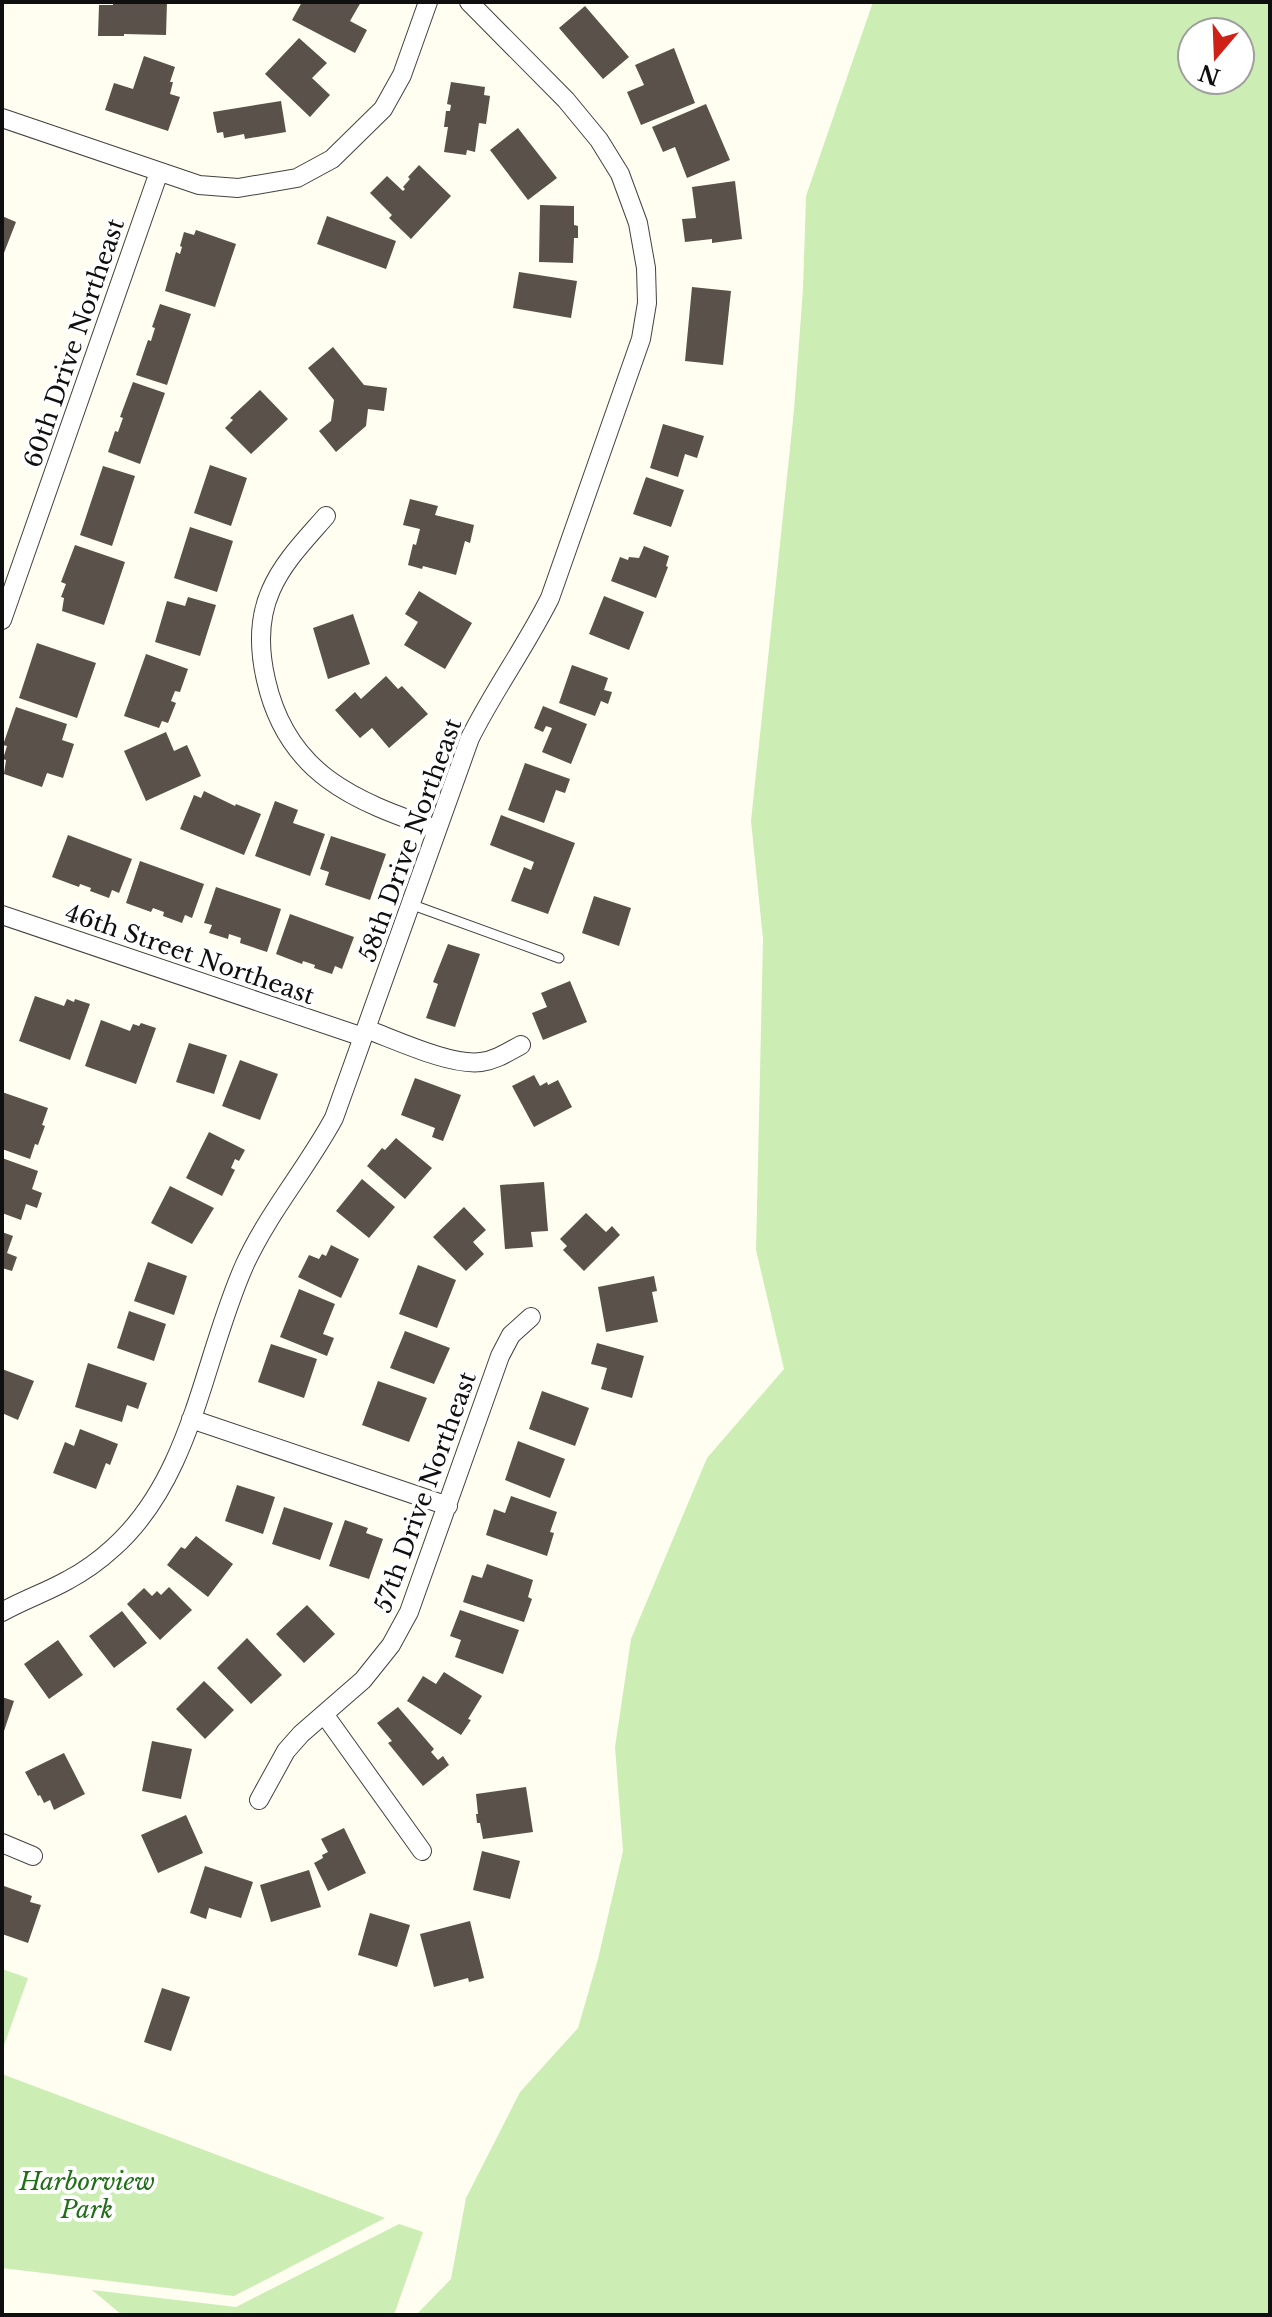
<svg xmlns="http://www.w3.org/2000/svg" width="1272" height="2317" font-family="'Libre Baskerville',serif">
<style>
.green{fill:#cceeb5;fill-rule:evenodd}
.building{fill:#59514a}
.lines{fill:none;stroke-linecap:round;stroke-linejoin:round}
.lane-casing{stroke:#424242;stroke-width:11}
.street-casing{stroke:#424242;stroke-width:20}
.lane{stroke:#fff;stroke-width:9}
.street{stroke:#fff;stroke-width:18}
.labels{text-anchor:middle;dominant-baseline:central;stroke-width:8;stroke-linejoin:round;paint-order:stroke}
.street-label{font-size:24px;fill:#0f0f0f;stroke:#fff}
.park-label{font-size:24px;font-style:italic;fill:#206e17;stroke:#fff}
</style>
<rect width="100%" height="100%" fill="#fffef0"/>
<!-- green -->
<path class="green" d="M 873,2 L 1270,2 L 1270,2315 L 416,2315 L 451,2279 L 466,2198 L 520,2092 L 578,2028 L 598,1959 L 623,1851 L 615,1747 L 631,1639 L 707,1458 L 784,1369 L 756,1250 L 763,939 L 751,821 L 794,410 L 803,289 L 806,196 ZM 1192,32 L 1240,32 L 1240,80 L 1192,80 Z
M 2,1969 L 28,1978 L 2,2051 Z
M 2,2074 L 385,2218 L 234,2296 L 2,2268 Z
M 399,2224 L 423,2232 L 394,2315 L 122,2315 L 92,2290 L 236,2307 Z"/>
<!-- building -->
<path class="building" d="M 113,2 L 167,2 L 166,35 L 124,34 L 124,36 L 98,36 L 99,5 L 113,5 Z
M 302,2 L 361,2 L 350,21 L 367,30 L 355,53 L 292,20 Z
M 585,6 L 629,57 L 603,79 L 559,28 Z
M 299,38 L 327,63 L 312,78 L 330,95 L 310,117 L 265,74 Z
M 674,48 L 695,103 L 641,125 L 627,92 L 644,85 L 635,65 Z
M 144,56 L 175,67 L 170,82 L 173,82 L 170,94 L 180,97 L 168,131 L 105,110 L 114,83 L 133,89 Z
M 451,82 L 485,87 L 484,95 L 490,96 L 486,124 L 479,123 L 475,152 L 467,150 L 466,155 L 444,152 L 448,127 L 444,127 L 446,111 L 450,111 L 451,105 L 447,104 Z
M 281,101 L 286,132 L 245,139 L 244,134 L 224,138 L 223,132 L 217,133 L 213,112 Z
M 706,104 L 730,160 L 687,178 L 675,147 L 663,152 L 652,127 Z
M 518,128 L 557,178 L 528,200 L 490,150 Z
M 419,165 L 451,196 L 411,239 L 389,218 L 392,215 L 370,193 L 387,176 L 403,191 L 405,189 L 403,187 L 410,179 L 408,177 Z
M 735,181 L 742,239 L 712,243 L 712,239 L 685,242 L 682,219 L 696,218 L 692,187 Z
M 540,205 L 574,206 L 574,225 L 578,226 L 578,238 L 574,238 L 573,263 L 539,262 Z
M 2,216 L 16,222 L 2,258 Z
M 327,216 L 396,241 L 386,269 L 317,244 Z
M 196,230 L 236,244 L 215,307 L 165,291 L 176,252 L 180,254 L 182,247 L 180,246 L 184,232 L 194,235 Z
M 519,272 L 577,281 L 571,318 L 513,308 Z
M 692,287 L 731,291 L 723,365 L 685,361 Z
M 160,304 L 191,314 L 167,385 L 136,375 L 148,340 L 151,341 L 155,328 L 152,327 Z
M 333,347 L 364,385 L 387,388 L 384,411 L 368,409 L 366,426 L 336,452 L 319,431 L 331,421 L 334,400 L 308,368 Z
M 133,382 L 165,393 L 140,464 L 108,452 L 115,431 L 118,432 L 123,418 L 120,417 Z
M 260,390 L 288,419 L 251,454 L 225,428 L 233,420 L 230,418 Z
M 663,424 L 704,436 L 697,458 L 685,454 L 678,477 L 650,468 Z
M 210,465 L 247,478 L 231,526 L 194,513 Z
M 103,466 L 135,476 L 112,546 L 80,535 Z
M 646,477 L 684,490 L 671,527 L 633,514 Z
M 410,499 L 438,506 L 435,515 L 474,525 L 470,543 L 465,541 L 456,575 L 423,566 L 422,569 L 408,565 L 413,544 L 416,545 L 420,529 L 403,525 Z
M 190,527 L 233,541 L 217,592 L 174,578 Z
M 75,545 L 125,562 L 104,625 L 62,611 L 64,598 L 61,597 L 66,584 L 61,582 Z
M 644,546 L 669,556 L 666,566 L 668,567 L 656,598 L 611,581 L 620,557 L 628,560 L 629,557 L 639,558 Z
M 419,591 L 472,623 L 445,669 L 404,645 L 418,622 L 405,614 Z
M 604,596 L 644,612 L 629,650 L 589,634 Z
M 188,597 L 216,605 L 200,656 L 155,642 L 167,601 L 185,606 Z
M 353,614 L 370,664 L 328,679 L 313,628 Z
M 37,643 L 96,663 L 77,718 L 19,698 Z
M 146,654 L 188,669 L 180,692 L 175,691 L 171,701 L 176,703 L 168,723 L 162,721 L 159,728 L 124,716 Z
M 572,665 L 608,678 L 604,690 L 612,692 L 608,704 L 601,701 L 595,716 L 559,703 Z
M 386,676 L 398,689 L 402,686 L 428,714 L 389,748 L 372,728 L 360,738 L 335,710 L 355,692 L 361,699 Z
M 543,706 L 587,724 L 571,764 L 542,752 L 552,728 L 546,726 L 543,732 L 534,728 Z
M 16,707 L 67,724 L 62,740 L 74,744 L 63,778 L 47,773 L 42,787 L 4,774 L 6,760 L 3,759 L 7,746 L 3,745 Z
M 166,732 L 174,751 L 187,745 L 201,776 L 146,801 L 124,751 Z
M 525,763 L 570,779 L 565,793 L 556,790 L 544,823 L 508,810 Z
M 204,791 L 235,806 L 236,804 L 261,814 L 244,855 L 180,829 L 194,795 L 201,798 Z
M 275,801 L 298,810 L 293,823 L 325,834 L 310,876 L 255,856 Z
M 501,815 L 575,843 L 548,914 L 511,901 L 524,867 L 531,870 L 534,862 L 490,845 Z
M 68,835 L 132,859 L 119,893 L 112,890 L 109,898 L 90,891 L 91,888 L 80,884 L 79,887 L 52,877 Z
M 331,836 L 386,854 L 370,900 L 325,885 L 329,872 L 320,869 Z
M 140,861 L 204,884 L 192,918 L 185,915 L 182,923 L 163,916 L 164,912 L 153,908 L 151,912 L 126,903 Z
M 216,887 L 281,909 L 267,952 L 240,943 L 241,938 L 229,934 L 228,939 L 209,933 L 212,925 L 204,923 Z
M 594,896 L 631,908 L 619,946 L 582,933 Z
M 290,914 L 354,937 L 342,969 L 335,966 L 332,974 L 314,968 L 315,965 L 303,961 L 302,964 L 276,954 Z
M 448,944 L 480,954 L 455,1027 L 426,1018 L 438,984 L 433,982 Z
M 570,981 L 587,1022 L 543,1040 L 532,1013 L 547,1007 L 541,993 Z
M 35,996 L 64,1006 L 67,999 L 74,1002 L 75,999 L 90,1004 L 70,1060 L 19,1041 Z
M 101,1020 L 130,1031 L 133,1024 L 139,1026 L 141,1023 L 156,1028 L 136,1084 L 85,1066 Z
M 189,1043 L 227,1055 L 214,1094 L 176,1082 Z
M 240,1060 L 278,1074 L 260,1120 L 222,1106 Z
M 534,1075 L 540,1086 L 547,1082 L 548,1085 L 558,1080 L 572,1107 L 534,1127 L 512,1086 Z
M 415,1078 L 461,1095 L 443,1141 L 432,1137 L 435,1128 L 401,1115 Z
M 2,1092 L 48,1108 L 42,1125 L 45,1126 L 38,1145 L 35,1144 L 30,1159 L 2,1149 Z
M 209,1132 L 245,1150 L 239,1161 L 235,1159 L 231,1168 L 235,1170 L 222,1196 L 186,1178 Z
M 396,1138 L 432,1168 L 405,1199 L 367,1166 L 382,1148 L 385,1150 Z
M 2,1158 L 38,1171 L 32,1189 L 42,1193 L 37,1208 L 26,1204 L 21,1220 L 2,1213 Z
M 362,1179 L 395,1207 L 369,1238 L 336,1211 Z
M 544,1182 L 548,1231 L 531,1232 L 533,1247 L 505,1249 L 500,1185 Z
M 170,1186 L 214,1208 L 192,1244 L 151,1223 Z
M 464,1207 L 486,1230 L 473,1242 L 484,1254 L 466,1271 L 433,1237 Z
M 586,1213 L 606,1232 L 612,1226 L 620,1235 L 584,1271 L 563,1250 L 567,1246 L 560,1239 Z
M 2,1232 L 13,1236 L 7,1253 L 17,1257 L 12,1271 L 2,1268 Z
M 331,1245 L 359,1259 L 341,1298 L 298,1277 L 309,1255 L 319,1259 L 322,1254 L 326,1256 Z
M 148,1262 L 187,1276 L 174,1315 L 134,1301 Z
M 418,1265 L 456,1280 L 437,1328 L 399,1314 Z
M 654,1276 L 657,1291 L 652,1292 L 658,1322 L 606,1332 L 598,1287 Z
M 299,1289 L 335,1304 L 323,1334 L 334,1338 L 327,1356 L 280,1337 Z
M 129,1311 L 166,1324 L 154,1361 L 117,1348 Z
M 405,1331 L 450,1348 L 434,1384 L 390,1368 Z
M 597,1343 L 644,1356 L 632,1398 L 601,1389 L 607,1368 L 591,1364 Z
M 271,1344 L 317,1359 L 304,1398 L 258,1382 Z
M 88,1363 L 147,1383 L 138,1409 L 127,1405 L 122,1422 L 75,1407 Z
M 2,1369 L 34,1381 L 18,1420 L 2,1413 Z
M 378,1381 L 427,1398 L 409,1442 L 362,1425 Z
M 542,1391 L 589,1408 L 575,1446 L 529,1429 Z
M 80,1429 L 118,1444 L 110,1465 L 106,1463 L 96,1489 L 53,1473 L 65,1442 L 74,1446 Z
M 518,1441 L 565,1459 L 550,1498 L 505,1480 Z
M 237,1485 L 275,1497 L 263,1534 L 225,1521 Z
M 511,1496 L 557,1512 L 550,1532 L 554,1533 L 547,1556 L 486,1535 L 494,1509 L 505,1513 Z
M 284,1507 L 333,1523 L 320,1560 L 272,1544 Z
M 345,1520 L 368,1528 L 366,1533 L 383,1539 L 369,1579 L 329,1566 Z
M 196,1536 L 233,1564 L 208,1597 L 167,1565 L 181,1547 L 185,1549 Z
M 487,1564 L 533,1580 L 528,1597 L 532,1599 L 524,1622 L 463,1602 L 472,1575 L 482,1578 Z
M 169,1587 L 192,1610 L 160,1640 L 127,1604 L 144,1588 L 152,1596 L 157,1591 L 161,1595 Z
M 307,1605 L 335,1634 L 304,1663 L 276,1634 Z
M 460,1610 L 519,1630 L 503,1674 L 455,1657 L 461,1640 L 450,1636 Z
M 122,1611 L 147,1643 L 114,1668 L 89,1636 Z
M 247,1638 L 282,1675 L 251,1704 L 217,1668 Z
M 58,1640 L 83,1675 L 49,1699 L 24,1664 Z
M 444,1672 L 482,1696 L 468,1719 L 471,1720 L 461,1735 L 407,1701 L 423,1676 L 436,1684 Z
M 204,1681 L 234,1710 L 205,1739 L 176,1709 Z
M 2,1697 L 14,1701 L 3,1734 L 2,1734 Z
M 398,1707 L 434,1749 L 431,1752 L 438,1760 L 443,1756 L 449,1765 L 423,1786 L 388,1743 L 392,1741 L 377,1723 Z
M 152,1741 L 192,1749 L 181,1799 L 142,1791 Z
M 64,1753 L 85,1794 L 54,1810 L 50,1800 L 44,1803 L 40,1795 L 38,1796 L 25,1772 Z
M 526,1787 L 533,1832 L 483,1839 L 480,1823 L 477,1823 L 476,1814 L 478,1814 L 476,1794 Z
M 186,1815 L 203,1853 L 158,1873 L 141,1835 Z
M 344,1828 L 366,1873 L 328,1891 L 314,1863 L 323,1858 L 322,1855 L 328,1852 L 321,1839 Z
M 482,1851 L 520,1861 L 510,1899 L 473,1890 Z
M 205,1866 L 253,1882 L 241,1918 L 209,1908 L 206,1919 L 190,1913 Z
M 309,1870 L 321,1907 L 271,1922 L 260,1885 Z
M 4,1886 L 32,1896 L 30,1902 L 41,1905 L 28,1943 L 2,1934 Z
M 370,1913 L 410,1925 L 397,1967 L 358,1955 Z
M 470,1921 L 484,1978 L 469,1982 L 468,1978 L 434,1987 L 420,1934 Z
M 162,1988 L 190,1997 L 171,2051 L 144,2042 Z"/>
<g class="lines">
<defs>
<path id="lane" d="M 410,904 L 559,958"/>
<path id="street" d="M 2,118 L 199,185 L 238,188 L 297,178 L 332,159 L 383,109 L 402,75 L 428,2
M 326,516 C 306,539 283,562 271,590 C 258,619 259,650 266,680 C 287,774 354,801 436,829
M 2,620 L 159,172
M 2,915 L 363,1037
M 366,1029 C 396,1040 451,1066 481,1062 C 496,1060 508,1052 521,1045
M 191,1419 L 448,1506
M 2,1612 C 23,1600 47,1592 68,1580 C 83,1572 100,1560 113,1548 C 193,1477 203,1357 245,1264 C 269,1212 307,1168 334,1118 L 470,738 C 494,690 526,646 550,598 L 641,339 L 647,303 L 646,268 L 638,223 L 620,174 L 599,140 L 566,100 L 469,2
M 324,1714 L 422,1851
M 259,1800 L 286,1751 L 301,1734 L 363,1680 L 391,1645 L 409,1612 L 500,1356 L 511,1335 L 531,1317
M 2,1843 L 33,1856"/>
</defs>
<!-- lane casing -->
<use href="#lane" class="lane-casing"/>
<!-- street casing -->
<use href="#street" class="street-casing"/>
<!-- lane -->
<use href="#lane" class="lane"/>
<!-- street -->
<use href="#street" class="street"/>
</g>
<g class="labels">
<!-- street labels -->
<g class="street-label">
<text transform="translate(74 343) rotate(-71)">60th Drive Northeast</text>
<text transform="translate(410 840) rotate(-70)">58th Drive Northeast</text>
<text transform="translate(190 954) rotate(19)">46th Street Northeast</text>
<text transform="translate(425 1492) rotate(-70)">57th Drive Northeast</text>
</g>
<!-- park labels -->
<g class="park-label">
<text x="87" y="2181">Harborview<tspan x="87" dy="28">Park</tspan></text>
</g>
</g>
<!-- border -->
<rect width="1272" height="2317" fill="none" stroke="#0f0f0f" stroke-width="8"/>
<!-- north arrow -->
<g transform="translate(1216 56) rotate(199)"><circle r="38" fill="#ffffff" stroke="#9f9f9f" stroke-width="2"/>
<path d="M0-6L14 30L0 20L-14 30Z" fill="#cf2217"/>
<text y="-12" font-size="22" font-weight="bold" text-anchor="middle" fill="#0f0f0f">N</text>
</g>
</svg>
